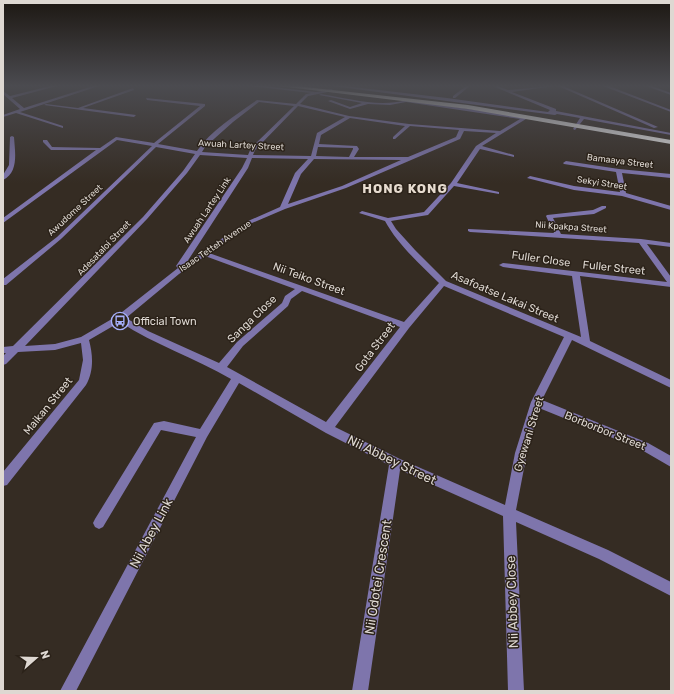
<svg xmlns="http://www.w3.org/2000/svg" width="674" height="694" font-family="Rubik,sans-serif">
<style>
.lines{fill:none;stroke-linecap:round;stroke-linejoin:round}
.minor{fill:#7e75ac;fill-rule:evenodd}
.highway{fill:#eee;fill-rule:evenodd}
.labels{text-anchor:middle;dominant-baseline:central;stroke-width:3;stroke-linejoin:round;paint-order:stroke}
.far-street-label{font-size:9px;fill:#ded8d2;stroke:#2b2219}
.street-label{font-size:11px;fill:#ded8d2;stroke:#2b2219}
.poi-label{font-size:11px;fill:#ded8d2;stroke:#2b2219;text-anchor:start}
.far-district-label{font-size:13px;font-weight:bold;letter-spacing:1px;fill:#e7dcd0;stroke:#2b2219}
.near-street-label{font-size:13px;fill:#ded8d2;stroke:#2b2219}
</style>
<rect width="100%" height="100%" fill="#352c23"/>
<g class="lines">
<!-- minor -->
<path class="minor" d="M 50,86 L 57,86 L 12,98 L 24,108 L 93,86 L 99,86 L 20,112 L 63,126 L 63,128 L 16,113 L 3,117 L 3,115 L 20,109 L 3,94 L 3,91 L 10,96 Z
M 250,86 L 265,86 L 316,92 L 332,89 L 333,91 L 308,96 L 300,104 L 349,116 L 409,124 L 500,131 L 520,119 L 406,102 L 390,105 L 368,104 L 350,109 L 328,101 L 331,100 L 350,107 L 362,103 L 319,95 L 321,94 C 348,98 379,108 406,100 L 526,117 L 526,119 L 482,146 L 514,155 L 514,157 L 480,149 L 457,183 L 499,192 L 499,194 L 454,186 L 428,215 L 391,221 L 396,229 L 415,250 L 446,281 L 581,337 L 572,276 L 503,267 L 499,265 L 503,263 L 667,282 L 639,243 L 470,232 L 468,231 L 468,229 L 554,233 L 546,216 L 547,215 L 593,210 L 602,206 L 606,206 L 606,208 L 594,214 L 553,218 L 561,234 L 641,239 L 671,243 L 671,247 L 647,244 L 671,277 L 671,287 L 580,276 L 590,341 L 671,380 L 671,388 L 572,340 L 542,400 L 648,443 L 671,456 L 671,467 L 640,449 L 539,408 L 527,453 L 516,510 L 608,550 L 671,582 L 671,596 L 599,559 L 516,522 L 524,691 L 508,691 L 503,516 L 400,470 L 368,691 L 352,691 L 389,465 L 326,433 L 239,383 L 207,437 L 76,691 L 60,691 L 196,437 L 161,430 L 103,527 L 99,529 L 95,527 L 93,523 L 95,519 L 154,423 L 164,421 L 200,429 L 231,379 C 195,358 155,345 120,322 L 89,340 C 93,355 94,371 86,385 L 7,485 L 3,486 L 3,472 L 79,380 L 83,360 L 81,343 L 55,350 L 18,352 L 6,364 L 3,365 L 3,356 L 6,353 L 3,353 L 3,347 L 13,346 L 143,217 L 183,171 L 195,154 L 156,147 L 61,239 L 6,285 L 3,285 L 3,279 L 57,237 L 152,146 L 117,140 L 3,223 L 3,218 L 96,150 L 51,150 L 43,142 L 43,140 L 47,140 L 52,147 L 100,148 L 116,137 L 154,143 L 200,106 L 147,100 L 146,98 L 205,104 L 205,106 L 158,144 L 197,151 C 211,130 236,115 257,100 L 296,104 L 306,94 L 311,93 ZM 259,102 L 294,106 L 251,148 L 248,155 L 202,152 L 205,147 L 233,122 ZM 298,106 L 345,117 L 317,133 L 311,156 L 253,155 L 255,150 ZM 350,118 L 405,126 L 393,137 L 393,139 L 395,139 L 410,126 L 459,130 L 456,137 L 408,157 L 354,157 L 359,149 L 357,146 L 319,144 L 321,135 ZM 464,131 L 496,133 L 476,146 L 451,183 L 424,212 L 388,218 L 362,211 L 359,213 L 385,221 C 398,245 420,264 439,283 L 404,322 L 209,253 L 252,223 L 285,209 L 346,188 L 460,139 ZM 318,147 L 353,148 L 353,149 L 349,157 L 316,156 ZM 200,155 L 247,158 L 242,168 L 176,266 L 178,268 L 117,316 L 81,337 L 55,344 L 25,346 L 147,219 L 187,173 ZM 252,158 L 308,159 L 295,173 L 280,207 L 248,221 L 187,262 L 248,168 ZM 314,159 L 401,160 L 342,186 L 288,204 L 301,174 ZM 205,256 L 295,289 L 285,296 L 282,303 L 237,342 L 219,363 L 148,331 L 126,318 L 179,274 ZM 444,286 L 564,337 L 531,402 L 515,453 L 505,505 L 400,459 L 335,427 L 409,328 ZM 302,291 L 400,327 L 326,422 L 227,367 L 243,346 L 288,306 L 291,299 Z
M 332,86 L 345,86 L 447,98 L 548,112 L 550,110 L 495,87 L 498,86 L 508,90 L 554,86 L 512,92 L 556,109 L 556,111 L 671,133 L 671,135 L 584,119 L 575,130 L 573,129 L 580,118 L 557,114 L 555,115 Z
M 466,86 L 470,86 L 455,98 L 453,98 L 453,96 Z
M 558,86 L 563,86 L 658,127 L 654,128 Z
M 603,86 L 609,86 L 671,110 L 671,112 Z
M 646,86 L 652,86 L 671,93 L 671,95 Z
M 133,88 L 134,90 L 83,108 L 136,115 L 134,117 L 44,105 L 46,104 L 78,108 Z
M 12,136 L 14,137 C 15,152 19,172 3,180 L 3,175 L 9,165 L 10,137 Z
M 566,161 L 619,169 L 671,174 L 671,178 L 622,173 L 626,193 L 671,206 L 671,210 L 622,196 L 574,190 L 527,178 L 530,176 L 574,186 L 620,192 L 616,172 L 564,164 L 563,163 Z"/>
<!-- highway -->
<path class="highway" d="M 279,86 L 296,86 L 468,105 L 671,140 L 671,144 L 468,109 Z"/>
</g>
<!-- sky -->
<linearGradient id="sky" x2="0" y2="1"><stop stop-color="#1d1813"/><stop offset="0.47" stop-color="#4b4b50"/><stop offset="1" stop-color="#4b4b50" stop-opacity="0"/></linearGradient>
<rect width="674" height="183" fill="url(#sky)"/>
<!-- icons -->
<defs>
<symbol id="bus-ring" viewBox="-11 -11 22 22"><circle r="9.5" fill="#2b2219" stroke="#a7b0fc" stroke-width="1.5"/><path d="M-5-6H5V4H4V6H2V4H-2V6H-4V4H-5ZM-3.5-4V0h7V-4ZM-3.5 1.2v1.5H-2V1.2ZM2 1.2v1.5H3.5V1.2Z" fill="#a7b0fc"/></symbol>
</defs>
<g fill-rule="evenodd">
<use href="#bus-ring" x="110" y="311" width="20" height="20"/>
</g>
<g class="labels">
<!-- far-street labels -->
<g class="far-street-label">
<text transform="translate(241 145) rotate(3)">Awuah Lartey Street</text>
<text transform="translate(620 161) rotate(7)">Bamaaya Street</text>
<text transform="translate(602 183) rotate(9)">Sekyi Street</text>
<text transform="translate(75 210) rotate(-43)">Awudome Street</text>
<text transform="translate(207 210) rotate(-56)">Awuah Lartey Link</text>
<text transform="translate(571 227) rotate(4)">Nii Kpakpa Street</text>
<text transform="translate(215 246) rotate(-34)">Isaac Tetteh Avenue</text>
<text transform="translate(104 248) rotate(-46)">Adesataloi Street</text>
</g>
<!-- street labels -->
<g class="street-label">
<text transform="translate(541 259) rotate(8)">Fuller Close</text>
<text transform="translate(614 268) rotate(6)">Fuller Street</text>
<text transform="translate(309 279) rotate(20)">Nii Teiko Street</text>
<text transform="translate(505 297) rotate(23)">Asafoatse Lakai Street</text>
<text transform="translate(252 319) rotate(-44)">Sanga Close</text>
<text transform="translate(375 347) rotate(-53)">Gota Street</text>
<text transform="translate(48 406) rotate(-51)">Maikan Street</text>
<text transform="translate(605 431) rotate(22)">Borborbor Street</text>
<text transform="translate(529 434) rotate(-73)">Gyewani Street</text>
</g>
<!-- poi labels -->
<g class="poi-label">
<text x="133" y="321">Official Town</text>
</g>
<!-- far-district labels -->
<g class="far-district-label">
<text x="405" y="188">HONG KONG</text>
</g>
<!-- near-street labels -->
<g class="near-street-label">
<text transform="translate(392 460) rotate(26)">Nii Abbey Street</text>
<text transform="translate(151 533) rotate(-62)">Nii Abey Link</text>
<text transform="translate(378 577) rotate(-81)">Nii Odotei Crescent</text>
<text transform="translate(512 602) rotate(-92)">Nii Abbey Close</text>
</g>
</g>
<!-- border -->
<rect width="674" height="694" fill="none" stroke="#ded8d2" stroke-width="8"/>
<!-- north arrow -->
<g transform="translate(36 658) rotate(70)" stroke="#2b2219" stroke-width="3" paint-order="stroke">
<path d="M0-3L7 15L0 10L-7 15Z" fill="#ded8d2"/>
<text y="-6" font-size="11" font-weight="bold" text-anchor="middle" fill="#ded8d2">N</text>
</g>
</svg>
